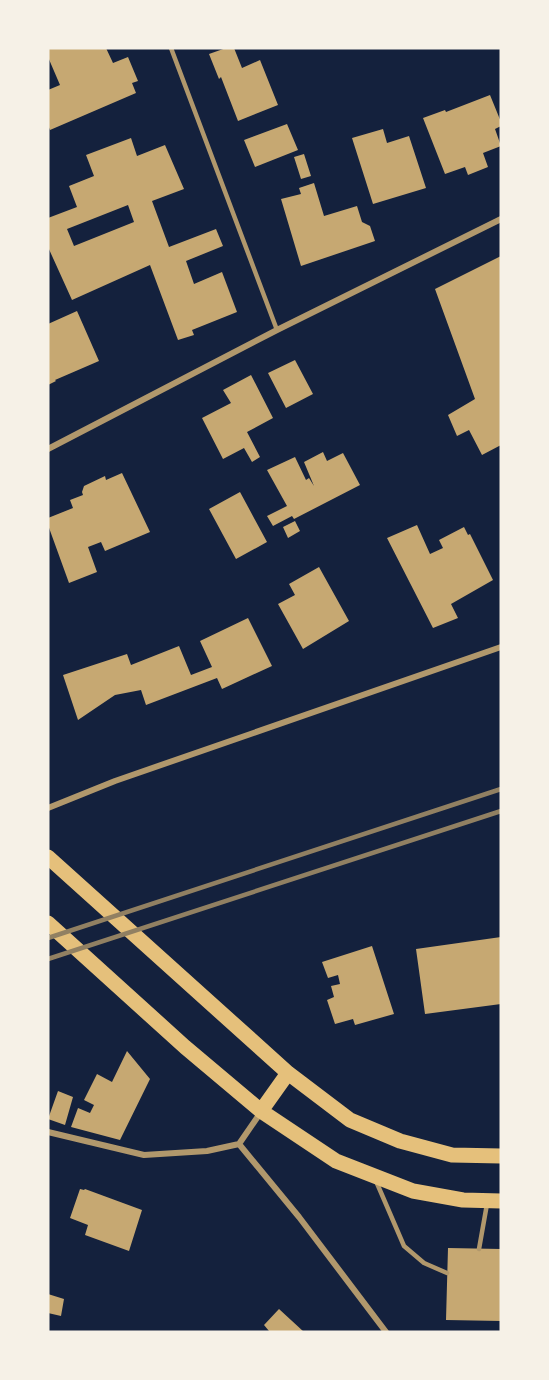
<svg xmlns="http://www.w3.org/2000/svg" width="549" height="1380" font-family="'Work Sans',sans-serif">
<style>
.building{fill:#c6a872;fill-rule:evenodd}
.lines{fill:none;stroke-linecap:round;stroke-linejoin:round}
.service{stroke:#b1986c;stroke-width:4.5}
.minor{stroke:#b1986c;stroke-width:6}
.primary{stroke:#e5c07b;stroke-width:15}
.rail{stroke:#918062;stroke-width:4.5}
</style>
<rect width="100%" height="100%" fill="#14213d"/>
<!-- building -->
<path class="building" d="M 48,48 L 106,48 L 113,63 L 128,57 L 138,81 L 132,83 L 136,93 L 50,130 L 48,125 L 48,90 L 60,85 L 48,57 Z
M 226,48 L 234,48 L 242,68 L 260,60 L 278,105 L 238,121 L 221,77 L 219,79 L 209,54 Z
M 490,95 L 501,122 L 501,126 L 495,129 L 501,146 L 483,153 L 488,167 L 468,175 L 465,167 L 445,174 L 423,118 L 445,110 L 446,112 Z
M 287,124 L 298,150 L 255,167 L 244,140 Z
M 383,129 L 387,143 L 409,136 L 426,188 L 373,204 L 352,138 Z
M 131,138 L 137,156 L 165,145 L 184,189 L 152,201 L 169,247 L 216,229 L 223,246 L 186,261 L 194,284 L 222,272 L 237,312 L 192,330 L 194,335 L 178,340 L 150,265 L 72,300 L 48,247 L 48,218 L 77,207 L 69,186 L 94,176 L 86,155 ZM 128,205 L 134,222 L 74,246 L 67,229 Z
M 304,154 L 311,176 L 301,179 L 294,157 Z
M 314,183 L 324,216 L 357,206 L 362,222 L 370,226 L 375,241 L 301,266 L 281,199 L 301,194 L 299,188 Z
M 501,256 L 501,445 L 482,455 L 469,430 L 457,436 L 448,415 L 475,399 L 435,289 Z
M 77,311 L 99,361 L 55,380 L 56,381 L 48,385 L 48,324 Z
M 295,360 L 313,394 L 286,408 L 268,373 Z
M 251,375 L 273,418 L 247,432 L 260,457 L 252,462 L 244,448 L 223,459 L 202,418 L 231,403 L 223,390 Z
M 323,452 L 327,461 L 343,453 L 360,485 L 294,519 L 292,516 L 273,526 L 267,516 L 287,506 L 267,470 L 295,457 L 306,480 L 309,478 L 314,486 L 304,462 Z
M 122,473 L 150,532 L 105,551 L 101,542 L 88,547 L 97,572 L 69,583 L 48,525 L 48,518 L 73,508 L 70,500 L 83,495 L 82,492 L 84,486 L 105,476 L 106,480 Z
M 240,492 L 267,542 L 236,559 L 209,509 Z
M 295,521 L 300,531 L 288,538 L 283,527 Z
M 417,525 L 430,554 L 443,548 L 439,540 L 464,527 L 468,535 L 470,534 L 493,580 L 451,604 L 458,618 L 433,628 L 387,538 Z
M 319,567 L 349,621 L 303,649 L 278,604 L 295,595 L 289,584 Z
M 248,618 L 272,666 L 222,689 L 217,678 L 146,705 L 141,690 L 115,695 L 78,720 L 63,675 L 127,654 L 131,665 L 179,646 L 191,675 L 212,667 L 200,641 Z
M 501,937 L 501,1004 L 425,1014 L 416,949 Z
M 372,946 L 394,1014 L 355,1025 L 353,1019 L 335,1024 L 327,1000 L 334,997 L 331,986 L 340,984 L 338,975 L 328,978 L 322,962 Z
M 127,1051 L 150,1079 L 120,1140 L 71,1127 L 78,1108 L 90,1113 L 94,1105 L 84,1100 L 97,1074 L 112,1082 Z
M 58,1091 L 73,1097 L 65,1125 L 48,1119 Z
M 80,1189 L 84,1190 L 85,1189 L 142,1210 L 129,1251 L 85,1235 L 88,1225 L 70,1218 Z
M 448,1248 L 501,1249 L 501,1321 L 446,1320 Z
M 48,1294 L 64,1299 L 61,1316 L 48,1313 Z
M 279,1309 L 304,1332 L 268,1332 L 269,1331 L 264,1325 Z"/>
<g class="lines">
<!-- service -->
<path class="service" d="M 171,48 L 277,330
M 376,1181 L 404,1246 L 424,1263 L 447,1273
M 479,1249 L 487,1204"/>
<!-- minor -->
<path class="minor" d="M 48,449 L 277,330 L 501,219
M 48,808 L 115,781 L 501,647
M 48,1132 L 144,1155 L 207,1151 L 239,1144
M 239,1144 L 299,1217 L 386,1332
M 239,1144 L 261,1112"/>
<!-- primary -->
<path class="primary" d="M 48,857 L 288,1073 L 350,1120 L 400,1141 L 452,1155 L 501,1156
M 48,923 L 185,1047 L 261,1111 L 336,1161 L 413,1191 L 463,1200 L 501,1201
M 261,1111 L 288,1073"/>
<!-- rail -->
<path class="rail" d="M 48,938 L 501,789
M 48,959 L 501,811"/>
</g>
<!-- border -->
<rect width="549" height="1380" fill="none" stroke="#f6f1e7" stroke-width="99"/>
</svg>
